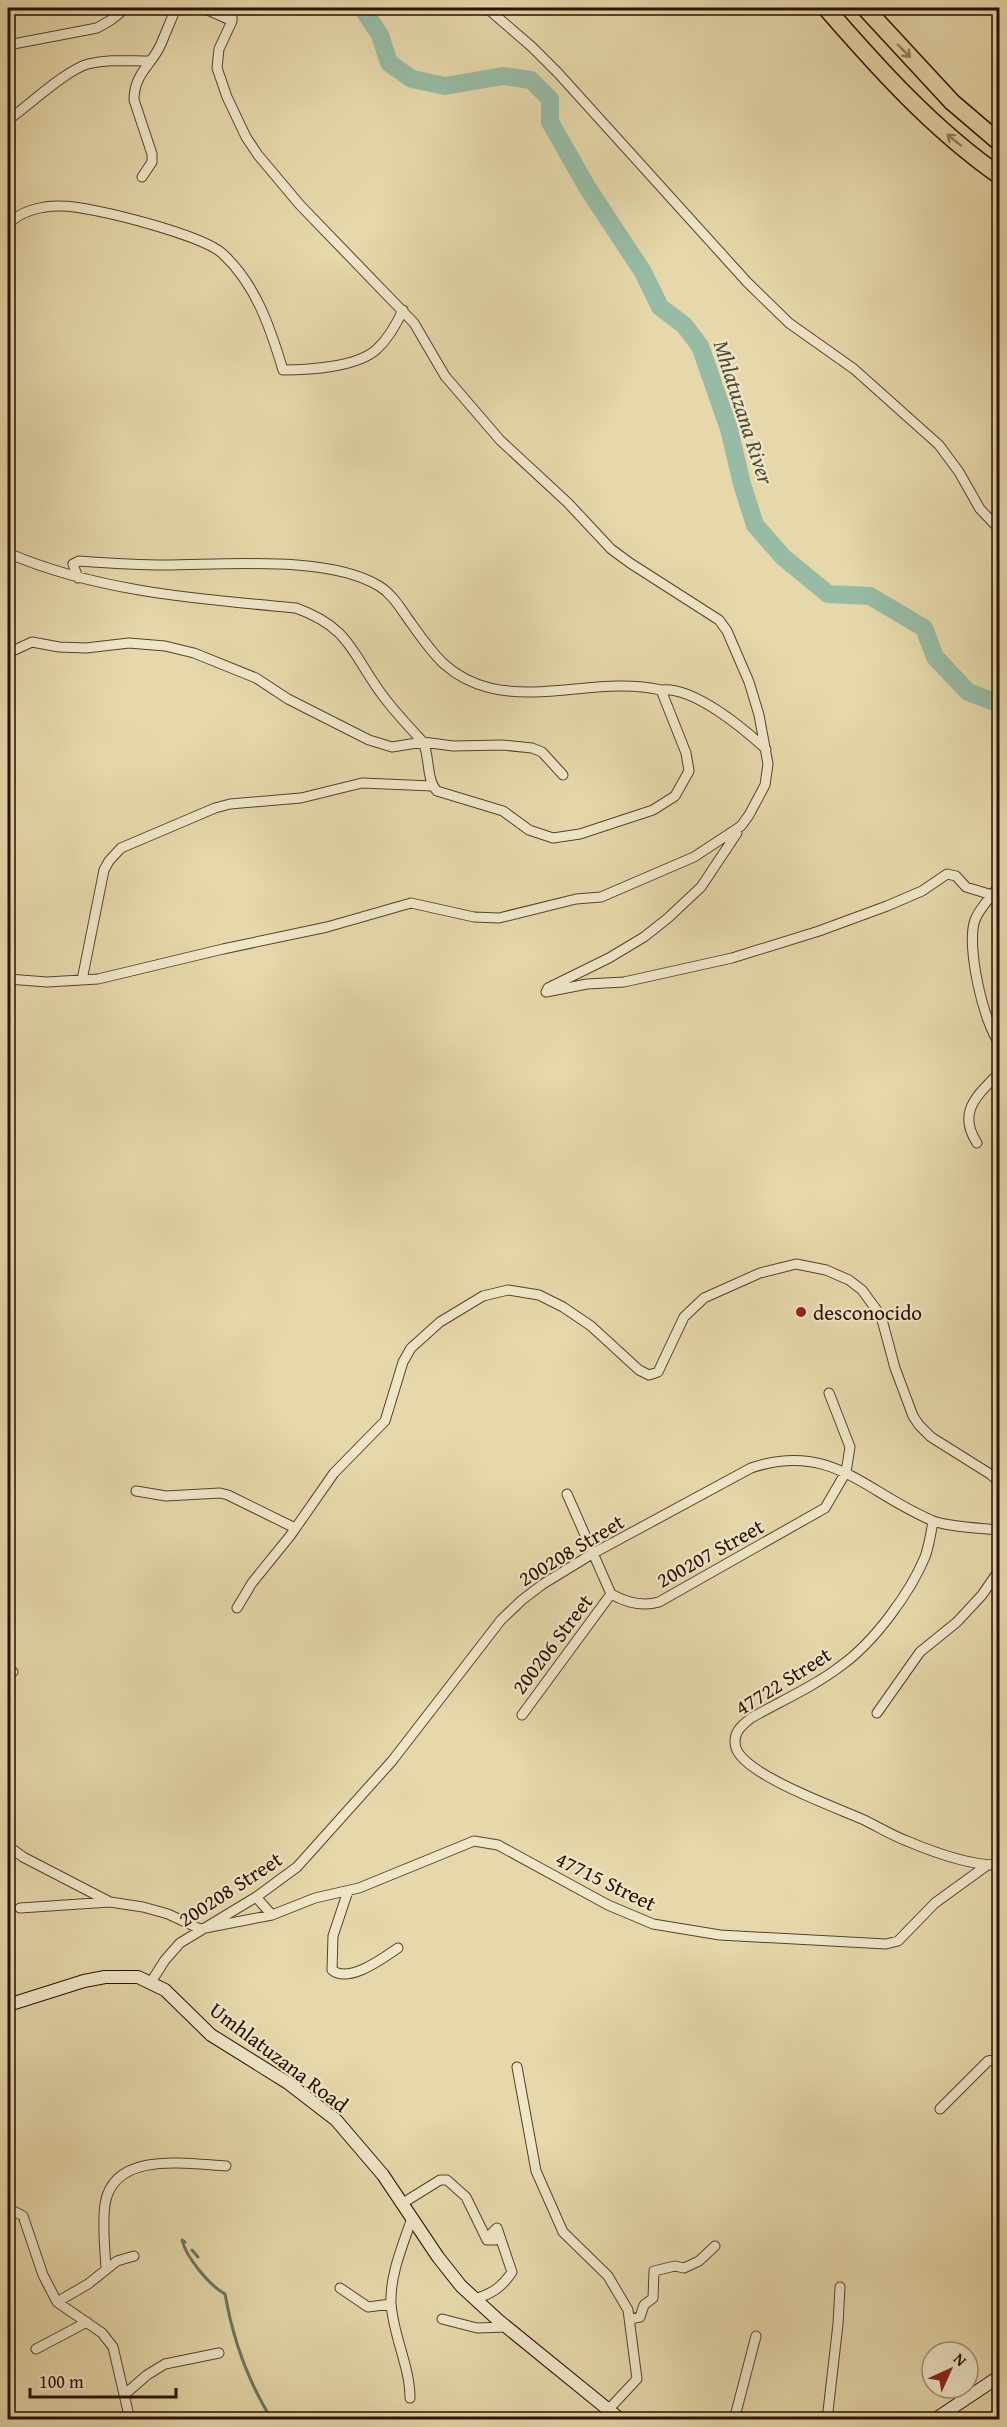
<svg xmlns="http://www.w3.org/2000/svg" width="1007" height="2427" font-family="'Gentium Book Plus',serif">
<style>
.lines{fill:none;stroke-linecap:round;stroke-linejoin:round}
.stream{stroke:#6a7662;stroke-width:3}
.river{stroke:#97bba4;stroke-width:18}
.street-casing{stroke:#57412a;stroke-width:11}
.secondary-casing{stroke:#270f00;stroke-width:14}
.highway-casing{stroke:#270f00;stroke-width:19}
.street{stroke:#efe6c8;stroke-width:9}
.secondary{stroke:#efe6c8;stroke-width:12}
.highway{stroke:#e6d8aa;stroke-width:16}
.oneway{stroke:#907e5e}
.poi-dot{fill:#8f2418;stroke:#efe6c8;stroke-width:2}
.labels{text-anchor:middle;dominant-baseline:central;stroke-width:4.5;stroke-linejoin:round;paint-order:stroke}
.poi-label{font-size:21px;fill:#270f00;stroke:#efe6c8;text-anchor:start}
.street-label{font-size:21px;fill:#270f00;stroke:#efe6c8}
.water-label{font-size:22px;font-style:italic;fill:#4e4b39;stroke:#efe6c8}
</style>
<rect width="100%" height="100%" fill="#e6d8aa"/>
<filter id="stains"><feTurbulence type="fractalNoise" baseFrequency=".00333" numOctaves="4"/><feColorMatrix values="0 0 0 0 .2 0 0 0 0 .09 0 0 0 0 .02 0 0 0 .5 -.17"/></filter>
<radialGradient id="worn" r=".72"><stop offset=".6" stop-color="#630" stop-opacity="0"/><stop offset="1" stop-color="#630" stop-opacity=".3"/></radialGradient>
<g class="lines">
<!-- stream -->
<path class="stream" d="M 185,2242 L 182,2240 C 186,2257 209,2285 225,2294 C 233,2340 247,2380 272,2420
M 192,2250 L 198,2257"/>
<!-- river -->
<path class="river" d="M 362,8 L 380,35 L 389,63 L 412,79 L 445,86 L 503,76 L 531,80 L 550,99 L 550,122 L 587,187 L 643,272 L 660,307 L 684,325 L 700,346 L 729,429 L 742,484 L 755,525 L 783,557 L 828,594 L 870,596 L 924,628 L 935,657 L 968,692 L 1000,704"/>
<defs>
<path id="street" d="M 203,8 L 232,21
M 487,8 L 532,47 L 558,73 L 747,282 L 789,323 L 854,369 L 939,445 L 959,472 L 980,509 L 1000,530
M 8,45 L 97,28 L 111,20 L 126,8
M 8,120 C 28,106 66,70 88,64 C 108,59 128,61 149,61
M 142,177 L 152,162 L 152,154 L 134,100 C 134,73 152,65 161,44 C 166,32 171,20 176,8
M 8,225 C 19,211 44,205 62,206 C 91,206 203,235 223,254 C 256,285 270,327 283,370 C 309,370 358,367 377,349 C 389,338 396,325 403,310
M 8,553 C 98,592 199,599 296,608 C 351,628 351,653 383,696 C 395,712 409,727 423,742 L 453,746 L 502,745 L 532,748 L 542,752 L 563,775
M 78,578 L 73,564 L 79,561 C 107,563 136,565 165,565 C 224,565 328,555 379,586 C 391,593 399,606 406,616 C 431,651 446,677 490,688 C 547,701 604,677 661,690
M 8,653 L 32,642 L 59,647 L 86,648 L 129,643 L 165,646 L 194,653 L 256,678 L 288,699 L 369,740 L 392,747 L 423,742 C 430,756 426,780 437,791 L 503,811 L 529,830 L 553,838 L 580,834 L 653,810 L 675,796 L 689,771 L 686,753 L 661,690 C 693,686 743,728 766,749
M 737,833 L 701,887 L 668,918 L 644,937 L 609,958 L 548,988 L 546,992 L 587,984 L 624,982 L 732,958 L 819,931 L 887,906 L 922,891 L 947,874 L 956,876 L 966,887 L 992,895
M 1000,890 L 996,890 C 989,899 979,909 975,920 C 966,945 983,1023 1000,1044
M 8,979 L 47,982 L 98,979 L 223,949 L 327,927 L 411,903 L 474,917 L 499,918 L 576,899 L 601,897 L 694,857 L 741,826 L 749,815 L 765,785 L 768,764 L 759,715 L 749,682 L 727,631 L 719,620 L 630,563 L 611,549 L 568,503 L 500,440 L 445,376 L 414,323 L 300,205 L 258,155 L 246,137 L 227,97 L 217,68 L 219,49 L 232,21 L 232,8
M 82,980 L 104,870 L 109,861 L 121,848 L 215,808 L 230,804 L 301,798 L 362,783 L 432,786
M 977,1143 C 956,1111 979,1094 1000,1072
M 136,1491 L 166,1496 L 220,1493 L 228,1495 L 295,1528
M 567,1494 L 611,1594 C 627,1603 642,1607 659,1602 L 825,1508 L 846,1472 L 850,1447 L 829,1393
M 933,1521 C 931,1533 929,1546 925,1557 C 910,1593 874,1642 842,1665 C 815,1686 781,1701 751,1718 C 741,1726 732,1733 736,1748 C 745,1775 835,1807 862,1819 C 877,1826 891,1835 907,1841 C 933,1852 972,1866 1000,1865
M 237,1608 L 252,1583 L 290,1536 L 334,1473 L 385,1421 L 403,1362 L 411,1348 L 440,1322 L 483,1296 L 508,1290 L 539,1295 L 563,1307 L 591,1326 L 639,1370 L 649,1375 L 658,1372 L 684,1317 L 704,1298 L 760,1273 L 796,1264 L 826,1270 L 849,1280 L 862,1290 L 881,1316 L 895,1368 L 913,1416 L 919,1425 L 931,1437 L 990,1474 L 1000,1483
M 8,1669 L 13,1672
M 877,1713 L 920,1652 L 957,1622 L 982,1595 L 1000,1569
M 522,1715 L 611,1594
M 8,1846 L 23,1857 L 108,1901
M 348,1891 L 333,1936 L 332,1970 C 349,1984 383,1958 398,1948
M 256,1897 L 272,1915
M 20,1908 L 110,1902 L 143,1907 L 168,1914 L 200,1929 L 272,1915 L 315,1898 L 359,1888 L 474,1841 L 498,1845 L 608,1905 L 653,1924 L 720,1935 L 886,1944 L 898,1941 L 935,1903 L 986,1866
M 151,1982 L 165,1960 L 180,1943 L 256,1897 L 297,1867 L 392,1761 L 501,1620 L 522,1600 L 543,1584 L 592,1554 L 751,1468 C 831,1441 865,1492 931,1520 C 946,1527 981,1528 1000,1530
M 517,2067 L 536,2171 L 563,2232 L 608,2276 L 628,2310 L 637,2379 L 609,2409
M 940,2109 L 988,2061 L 1000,2059
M 403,2203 L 440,2180 L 447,2180 L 466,2197 L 487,2240 L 495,2240 L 491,2234 L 497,2228 L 512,2272 C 502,2287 492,2294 474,2299
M 8,2208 L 23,2216 L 43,2275 L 57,2302 L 102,2333 L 113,2347 L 130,2420
M 106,2269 C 105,2248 102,2225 105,2204 C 114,2150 188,2164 226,2166
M 340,2288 L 368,2307 L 391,2304
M 57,2302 L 88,2284 L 117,2261 L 134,2256
M 442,2319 L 477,2328 L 508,2327
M 630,2319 L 640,2317 L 644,2305 L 653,2298 L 654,2271 L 675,2266 L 684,2268 L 699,2261 L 715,2246
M 36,2349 L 87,2322
M 124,2395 L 147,2375 L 165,2364 L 219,2353
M 410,2398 C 410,2366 393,2336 391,2303 C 390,2274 403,2245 412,2218
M 734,2420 L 756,2336
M 827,2420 L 838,2324 L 840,2287"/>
<path id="secondary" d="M 8,2005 L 84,1981 L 105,1977 L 138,1977 L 165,1990 L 211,2035 L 288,2083 L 336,2120 L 383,2175 L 438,2257 L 461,2286 L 498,2320 L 621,2420
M 934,2420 L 1000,2376"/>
<path id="highway" d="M 826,8 C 879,69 933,129 1000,176
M 865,8 L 952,102 L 1000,143"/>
</defs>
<!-- street casing -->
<use href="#street" class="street-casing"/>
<!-- secondary casing -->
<use href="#secondary" class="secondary-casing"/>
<!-- highway casing -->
<use href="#highway" class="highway-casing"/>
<!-- street -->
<use href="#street" class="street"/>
<!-- secondary -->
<use href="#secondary" class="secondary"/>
<!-- highway -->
<use href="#highway" class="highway"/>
</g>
<!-- one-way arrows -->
<defs><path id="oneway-shaft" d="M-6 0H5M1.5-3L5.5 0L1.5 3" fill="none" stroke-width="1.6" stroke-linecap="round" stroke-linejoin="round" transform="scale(1.5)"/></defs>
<g class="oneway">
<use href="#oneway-shaft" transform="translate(904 51) rotate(46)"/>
<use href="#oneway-shaft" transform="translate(954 140) rotate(-141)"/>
</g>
<!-- markers -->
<circle class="poi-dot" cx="801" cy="1312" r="6"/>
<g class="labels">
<!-- poi labels -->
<g class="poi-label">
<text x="813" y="1312">desconocido</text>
</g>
<!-- street labels -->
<g class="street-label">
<text transform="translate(571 1550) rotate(-31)">200208 Street</text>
<text transform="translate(710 1553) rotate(-29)">200207 Street</text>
<text transform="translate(552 1644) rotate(-53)">200206 Street</text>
<text transform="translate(783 1681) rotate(-32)">47722 Street</text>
<text transform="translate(606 1881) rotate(26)">47715 Street</text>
<text transform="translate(230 1889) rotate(-33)">200208 Street</text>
<text transform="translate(279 2057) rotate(37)">Umhlatuzana Road</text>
</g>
<!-- water labels -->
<g class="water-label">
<text transform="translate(744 412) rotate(72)">Mhlatuzana River</text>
</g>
</g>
<!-- margin -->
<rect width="1007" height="2427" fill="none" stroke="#e6d8aa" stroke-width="30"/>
<rect x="9" y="9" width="989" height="2409" fill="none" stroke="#270f00" stroke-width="3"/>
<rect x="15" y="15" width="977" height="2397" fill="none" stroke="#270f00" stroke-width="1.5"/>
<!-- north arrow -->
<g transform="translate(950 2370) rotate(45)"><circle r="28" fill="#efe6c8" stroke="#9f9078" stroke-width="1.5"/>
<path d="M0-4.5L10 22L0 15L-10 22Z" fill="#8f2418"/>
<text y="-9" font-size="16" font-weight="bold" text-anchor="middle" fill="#270f00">N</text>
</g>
<!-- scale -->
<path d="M30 2388v9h146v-9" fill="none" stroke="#270f00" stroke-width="3"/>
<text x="39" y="2388" font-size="18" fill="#270f00" stroke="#efe6c8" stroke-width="4.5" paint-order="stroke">100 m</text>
<rect width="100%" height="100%" filter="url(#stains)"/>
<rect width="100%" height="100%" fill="url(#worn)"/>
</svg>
